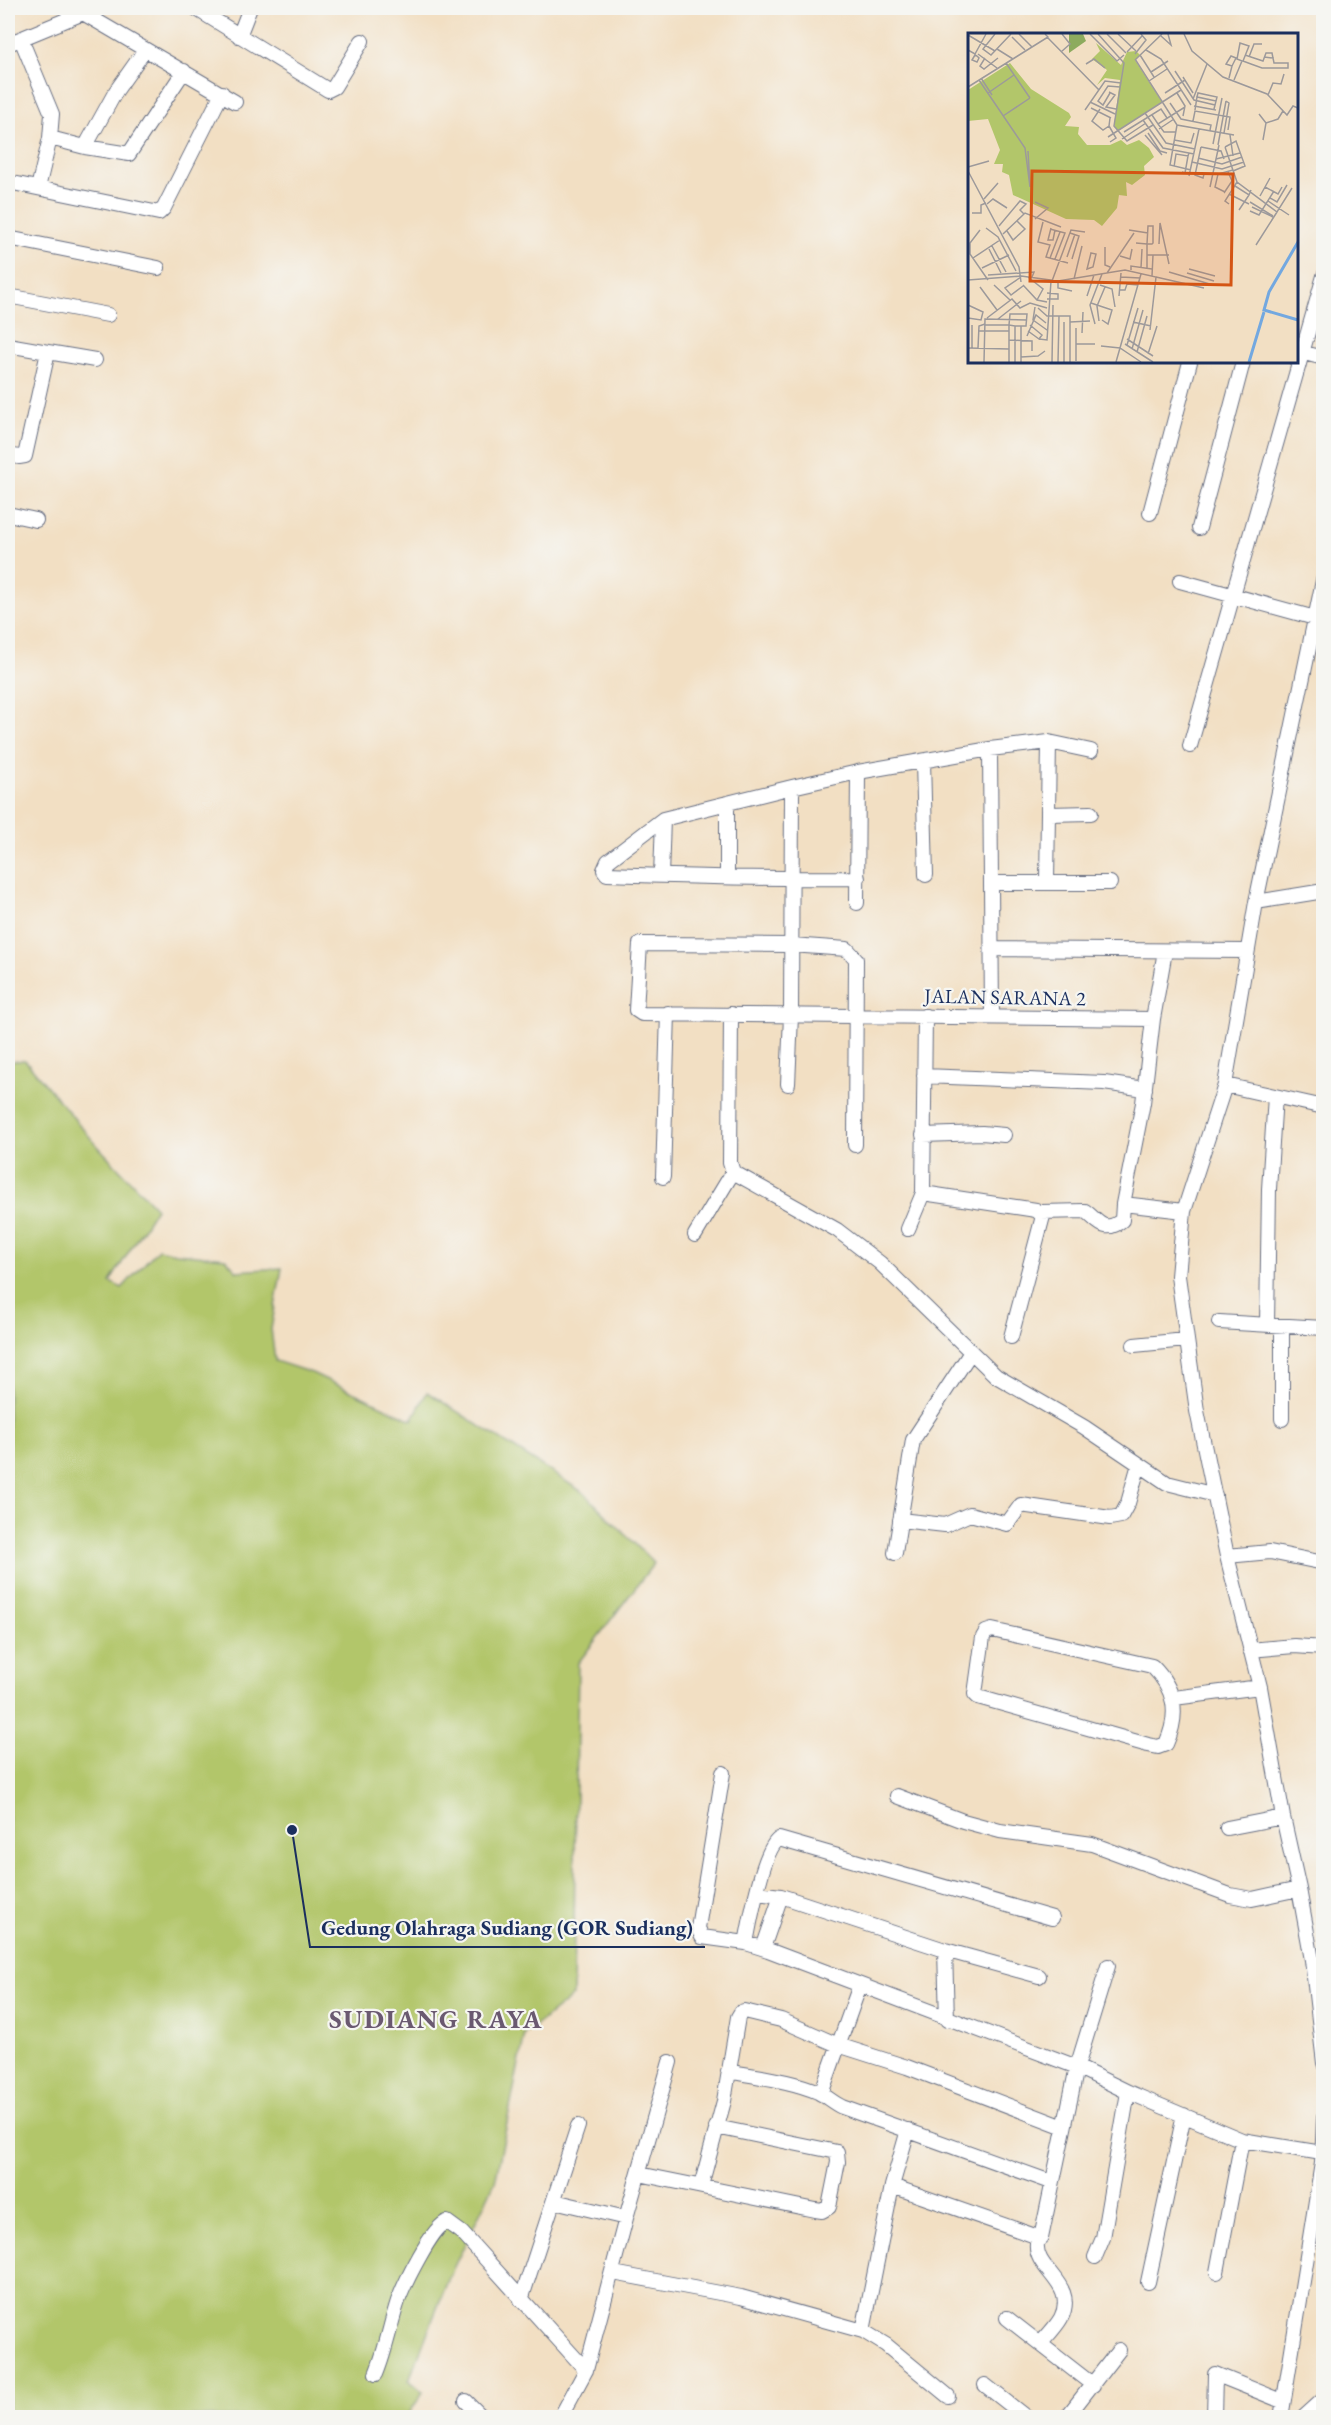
<svg xmlns="http://www.w3.org/2000/svg" width="1331" height="2425" font-family="'EB Garamond',serif">
<style>
.green{fill:#b2c66a;stroke:#667a64;stroke-width:1.5}
.lines{fill:none;stroke-linecap:round;stroke-linejoin:round}
.minor-casing{stroke:#666d81;stroke-width:16}
.minor{stroke:#fff;stroke-width:14}
.labels{text-anchor:middle;dominant-baseline:central;stroke-width:4.5;stroke-linejoin:round;paint-order:stroke}
.street-label{font-size:20px;fill:#1b2f5e;stroke:#f6f6f2}
.district-label{font-size:26px;font-weight:bold;letter-spacing:1.5px;fill:#6a5970;stroke:#f6f6f2}
.inset-river{fill:none;stroke:#73a8e0;stroke-width:3}
.inset-road{fill:none;stroke:#9c999b;stroke-width:1.5}
.view{fill:#d45514;fill-opacity:0.15;stroke:#d45514;stroke-width:3}
.inset-edge{fill:none;stroke:#1b2f5e;stroke-width:3}
.leader{fill:none;stroke:#1b2f5e;stroke-width:2}
.callout-dot{fill:#1b2f5e;stroke:#f6f6f2;stroke-width:2}
.callout-label{font-size:21px;text-anchor:middle;font-weight:bold;fill:#1b2f5e;stroke:#f6f6f2;stroke-width:4.5;stroke-linejoin:round;paint-order:stroke}
</style>
<rect width="100%" height="100%" fill="#f6f6f2"/>
<filter id="ink" filterUnits="userSpaceOnUse"><feTurbulence type="fractalNoise" baseFrequency=".0167" numOctaves="2"/><feDisplacementMap in="SourceGraphic" scale="12" xChannelSelector="R" yChannelSelector="G"/><feConvolveMatrix kernelMatrix="1 2 1 2 8 2 1 2 1" color-interpolation-filters="sRGB"/></filter>
<filter id="wash" filterUnits="userSpaceOnUse"><feTurbulence type="fractalNoise" baseFrequency=".008" numOctaves="4" result="noise"/><feDisplacementMap in="SourceGraphic" scale="24" xChannelSelector="R" yChannelSelector="G"/><feGaussianBlur stdDeviation="1.35" result="paint"/><feColorMatrix in="noise" values="0 0 0 0 0 0 0 0 0 0 0 0 0 0 0 0 0 1.4 0 .05"/><feComposite in="paint" operator="in"/></filter>
<g filter="url(#wash)">
<rect width="100%" height="100%" fill="#f2dfc3"/>
<!-- green -->
<path class="green" d="M 25,1060 L 94,1142 L 156,1208 L 110,1282 L 122,1288 L 158,1249 L 176,1253 L 225,1258 L 237,1271 L 282,1268 L 271,1329 L 275,1361 L 312,1373 L 412,1420 L 427,1392 L 584,1493 L 654,1563 L 578,1663 L 573,1996 L 525,2034 L 495,2182 L 450,2275 L 409,2380 L 423,2392 L 407,2417 L 8,2417 L 8,1062 Z"/>
</g>
<g filter="url(#ink)">
<g class="lines">
<defs>
<path id="minor" d="M 195,8 L 328,90 L 334,87 L 362,41
M 239,36 L 250,8
M 21,39 L 52,114 L 50,138 L 38,188
M 8,44 L 83,13 L 235,102
M 50,138 L 85,147 L 129,154 L 184,71
M 85,147 L 116,91 L 145,50
M 8,182 L 159,213 L 164,208 L 222,93
M 8,238 L 158,268
M 8,296 L 108,315
M 8,345 L 48,352 L 25,456 L 19,457 L 8,455
M 1296,351 L 1324,358
M 48,352 L 95,360
M 1150,513 L 1190,362
M 8,514 L 36,520
M 1199,528 L 1243,362
M 1180,581 L 1315,618
M 1190,746 L 1324,276
M 990,749 L 992,1017
M 923,761 L 926,875
M 1049,814 L 1091,813
M 661,876 L 663,819
M 727,876 L 727,803
M 858,878 C 775,879 691,877 607,874 L 604,870 L 608,861 L 663,819 L 792,787 L 858,772 L 990,749 L 1049,742 L 1091,751
M 991,883 L 1110,883
M 1047,883 L 1049,742
M 1324,891 L 1256,902 L 1225,1085 L 1184,1211 L 1178,1276 L 1197,1411 L 1227,1556 L 1260,1687 L 1283,1817 L 1299,1889 L 1312,1960 L 1324,2063
M 1256,902 L 1324,576
M 857,903 L 858,772
M 993,949 L 1247,951
M 1165,951 L 1153,1019 L 1143,1103 L 1123,1204 L 1184,1211
M 731,1014 L 730,1163 L 733,1172 L 837,1230 L 880,1263 L 996,1376 L 1084,1427 L 1167,1483 L 1215,1495
M 924,1076 L 1104,1083 L 1145,1089
M 788,1084 L 791,1016 L 792,787
M 1225,1085 L 1324,1107
M 923,1135 L 982,1133 L 1004,1135
M 855,1145 L 856,959 L 847,949 L 791,945 L 640,944 L 636,1010 L 642,1014 L 1153,1019
M 663,1177 L 668,1013
M 923,1193 L 1036,1210 L 1043,1216 L 1011,1337
M 1041,1212 L 1085,1211 C 1098,1220 1104,1235 1122,1220 L 1123,1204
M 908,1229 L 923,1193 L 925,1016
M 695,1235 L 733,1172
M 1219,1322 L 1324,1328
M 1267,1325 L 1269,1189 L 1275,1096
M 1134,1345 L 1186,1340
M 1282,1419 L 1282,1326
M 900,1520 L 945,1525 L 970,1514 L 1007,1524 L 1021,1505 L 1110,1518 L 1121,1516 L 1128,1503 L 1139,1464
M 895,1553 L 913,1440 L 971,1352
M 1227,1556 L 1270,1552 L 1324,1563
M 992,1630 L 1152,1666 C 1175,1689 1180,1713 1166,1744 L 1158,1747 L 1148,1745 L 978,1697 L 975,1694 L 983,1637 L 986,1632 Z
M 1250,1650 L 1294,1646 L 1324,1648
M 1174,1698 L 1260,1687
M 723,1773 L 698,1928 L 702,1937 L 746,1943 L 768,1950 L 1077,2067 L 1128,2092 L 1242,2140 L 1322,2153
M 897,1796 L 963,1821 L 1000,1831 L 1092,1844 L 1230,1895 L 1252,1899 L 1299,1889
M 1227,1828 L 1283,1817
M 757,1893 L 781,1896 L 945,1950 L 1039,1976
M 746,1943 C 750,1922 763,1849 779,1839 L 1052,1918
M 763,1948 L 781,1896
M 945,1950 L 947,2020
M 728,2071 C 757,2077 790,2080 818,2092 C 826,2096 833,2103 842,2107 L 1051,2182
M 821,2094 L 860,1985
M 639,2174 L 815,2210 L 822,2211 L 829,2207 L 838,2162 L 837,2152 L 716,2127
M 701,2186 L 724,2101 L 738,2017 L 741,2012 L 744,2011 L 781,2020 L 838,2045 L 907,2067 L 1064,2127
M 892,2186 L 908,2130
M 554,2201 L 626,2218
M 1037,2244 C 1034,2270 1078,2284 1061,2318 C 1056,2327 1047,2336 1040,2344
M 1095,2257 L 1103,2238 L 1128,2092
M 1217,2272 L 1242,2140
M 613,2273 L 741,2297 L 863,2331 L 892,2186 L 1041,2238 L 1077,2067 L 1108,1966
M 1148,2282 L 1184,2115
M 521,2300 L 578,2126
M 1007,2318 L 1093,2385
M 863,2331 L 886,2345 L 948,2396
M 376,2374 C 386,2350 390,2325 398,2301 C 404,2285 432,2226 447,2222 L 462,2233 L 586,2370
M 985,2385 L 1027,2418
M 466,2401 L 483,2418
M 560,2418 L 586,2370 L 626,2218 L 670,2062
M 1066,2418 L 1119,2350
M 1214,2418 L 1215,2374 L 1282,2401
M 1281,2418 L 1322,2163 L 1324,2118
M 1303,2418 L 1324,2399"/>
</defs>
<!-- minor casing -->
<use href="#minor" class="minor-casing"/>
<!-- minor -->
<use href="#minor" class="minor"/>
</g>
</g>
<g class="labels">
<!-- street labels -->
<g class="street-label">
<text transform="translate(1005 997) rotate(1)">JALAN SARANA 2</text>
</g>
<!-- district labels -->
<g class="district-label">
<text x="436" y="2019">SUDIANG RAYA</text>
</g>
</g>
<!-- overview -->
<g transform="translate(968 33)">
<rect width="330" height="330" fill="#f2dfc3"/>
<path d="M 128,10 L 153,32 L 159,19 L 168,18 L 172,22 L 167,27 L 194,69 L 150,98 L 146,92 L 152,47 L 137,45 L 129,52 L 139,37 L 124,26 L 132,18 ZM 42,30 L 63,56 L 101,80 L 103,84 L 97,93 L 111,94 L 110,101 L 119,112 L 142,112 L 153,107 L 159,112 L 171,107 L 181,115 L 186,124 L 176,133 L 177,142 L 164,152 L 158,149 L 159,163 L 151,162 L 149,175 L 134,193 L 126,187 L 98,186 L 45,162 L 41,142 L 34,139 L 35,131 L 26,131 L 32,117 L 20,86 L 0,88 L 0,57 Z" fill="#b2c66a"/>
<path d="M 101,1 L 115,1 L 118,8 L 101,20 Z" fill="#8dab5e"/>
<path class="inset-river" d="M 330,209 L 301,259 L 296,277 L 330,287M 281,329 L 296,279"/>
<path class="inset-road" d="M 27,1 L 15,16 L 23,22 L 43,1M 51,1 L 64,14M 122,1 L 149,28 L 156,22M 130,1 L 156,30 L 146,93 L 159,108 L 185,92M 139,1 L 158,20M 150,1 L 168,18M 216,1 L 224,18 L 255,44 L 299,61 L 319,82 L 325,73 L 330,75M 0,2 L 27,18M 193,3 L 203,12 L 200,1M 44,4 L 57,17M 79,4 L 131,57M 29,16 L 45,26M 0,17 L 7,21 L 18,1M 178,17 L 193,26 L 223,72M 93,19 L 102,11 L 94,1M 159,19 L 174,3M 7,21 L 7,22 L 9,23 L 11,25 L 9,29 L 4,27 L 7,22M 10,21 L 29,35M 167,21 L 178,7 L 173,1M 172,22 L 186,44M 277,22 L 295,28 L 298,20 L 304,20 L 305,25 L 296,24M 281,24 L 286,11 L 294,11M 17,25 L 12,33 L 16,36 L 30,25M 167,26 L 209,92 L 266,102M 167,27 L 194,1M 275,28 L 281,13 L 272,10 L 269,26 L 274,28 L 275,28 L 283,31 L 294,35 L 320,35 L 320,30 L 306,30 L 305,25M 38,30 L 62,65M 118,31 L 126,26 L 137,35M 207,38 L 226,67 L 247,72M 183,39 L 200,28M 215,44 L 225,60M 13,45 L 24,62M 261,45 L 264,33 L 258,31 L 263,23 L 268,25 L 264,33M 11,47 L 57,115 L 62,154M 266,47 L 274,28M 181,48 L 199,36M 0,54 L 80,4 L 77,1M 141,59 L 147,62 L 138,74 L 148,76M 20,60 L 46,42M 142,60 L 135,72 L 130,68 L 140,53 L 152,54M 197,60 L 217,47M 209,60 L 217,73 L 215,83M 300,62 L 305,50 L 313,51 L 316,41M 229,64 L 230,60 L 249,64 L 246,76M 225,66 L 239,31M 122,69 L 147,81M 202,70 L 213,86 L 243,92 L 242,97M 226,73 L 248,77M 123,75 L 143,85M 132,76 L 124,88 L 135,97 L 141,93M 117,77 L 137,48 L 153,50M 227,77 L 229,64 L 248,68M 177,80 L 198,110 L 227,116M 291,81 L 298,90 L 295,107M 184,82 L 190,91 L 217,74M 35,83 L 62,65M 142,85 L 141,93 L 148,105 L 142,109M 175,87 L 195,115 L 226,121M 225,88 L 227,78 L 262,84 L 260,97M 298,90 L 310,86 L 315,78M 190,91 L 196,99 L 208,99M 209,92 L 202,132 L 223,137M 191,96 L 206,86M 156,99 L 193,76 L 199,85M 180,100 L 192,118 L 199,120M 256,100 L 261,70 L 258,68M 177,102 L 194,122M 262,102 L 265,123M 140,104 L 213,57M 154,106 L 178,90M 206,107 L 223,110 L 226,100M 245,111 L 254,65M 250,112 L 258,68M 233,114 L 227,142 L 235,145 L 236,141M 233,114 L 253,118 L 256,126M 257,114 L 269,149 L 309,179 L 324,155M 257,114 L 268,108 L 277,133 L 265,138M 60,118 L 62,154M 230,125 L 254,131 L 274,124M 248,126 L 272,120M 224,129 L 254,136 L 276,129M 0,134 L 21,128M 206,134 L 208,121 L 220,123 L 221,120M 0,138 L 51,234 L 53,249M 214,139 L 217,140 L 220,123M 221,143 L 231,96M 267,153 L 281,162 L 283,157M 242,154 L 251,112M 297,154 L 310,161 L 314,154M 257,159 L 247,154 L 250,141 L 265,137M 256,160 L 264,148 L 260,139M 261,161 L 281,171M 292,163 L 302,145M 302,165 L 309,169 L 319,152M 16,166 L 30,150M 300,168 L 321,182M 282,169 L 305,183M 19,171 L 25,166 L 39,175M 261,171 L 257,168 L 269,149M 284,174 L 305,184M 271,177 L 281,162M 282,178 L 291,182 L 306,158M 4,180 L 13,180 L 13,172 L 18,170M 67,186 L 80,175 L 67,169M 75,189 L 70,209 L 82,212 L 78,224 L 100,230M 31,193 L 52,168 L 58,171 L 52,177 L 56,181M 18,195 L 30,204 L 48,238M 83,195 L 80,207 L 85,207 L 87,197M 82,196 L 97,200 L 87,226M 12,197 L 2,210 L 2,221 L 20,247M 161,197 L 180,200M 39,198 L 45,207 L 57,196 L 49,188M 102,200 L 111,203 L 104,226M 35,201 L 57,180 L 93,194M 168,210 L 179,211 L 184,211 L 185,210 L 185,193 L 180,193 L 179,211 L 179,235M 191,211 L 192,190 L 201,231M 288,212 L 309,179M 24,213 L 38,239M 137,214 L 137,232 L 142,234M 21,216 L 33,240M 123,220 L 128,221 L 125,234 L 119,236 ZM 179,222 L 201,222M 152,223 L 162,226 L 164,216M 99,224 L 107,201M 5,225 L 32,207M 82,225 L 92,199M 14,235 L 41,222M 173,235 L 174,216M 221,236 L 247,243M 163,237 L 163,233 L 184,236M 201,239 L 245,252M 139,240 L 166,200M 219,240 L 246,248M 20,242 L 66,239 L 64,244M 184,243 L 185,222M 53,244 L 37,255 L 43,262 L 55,253M 60,244 L 75,256 L 69,267M 153,244 L 172,245M 188,244 L 236,255M 106,246 L 114,213M 0,247 L 53,243 L 90,248 L 157,237 L 188,244 L 182,297M 84,248 L 103,197 L 117,199M 90,248 L 90,255 L 104,258M 26,252 L 42,267M 55,252 L 69,267 L 79,269M 132,252 L 144,256 L 147,274M 12,254 L 29,277M 152,257 L 157,257 L 159,251 L 170,252M 119,263 L 126,242M 151,263 L 153,240M 79,266 L 90,266 L 90,261 L 79,260M 123,270 L 144,277 L 140,291 L 134,287M 0,272 L 15,279 L 13,287 L 0,285M 67,274 L 65,287 L 79,297M 70,275 L 79,283 L 102,283 L 102,329M 19,285 L 44,266 L 52,275 L 62,270 L 79,275M 30,286 L 53,268M 131,288 L 129,273 L 137,254M 102,289 L 122,288M 165,289 L 183,293M 127,291 L 122,272 L 134,241M 4,292 L 4,315M 17,292 L 41,292 L 47,293 L 58,293 L 59,281 L 42,281 L 41,292 L 41,329M 10,298 L 41,298M 60,298 L 71,306 L 74,302 L 62,292M 114,300 L 115,279M 59,303 L 68,282 L 78,290M 71,306 L 79,307 L 83,248M 159,306 L 185,323M 41,307 L 64,308 L 64,318M 108,311 L 127,311M 157,311 L 185,329M 159,312 L 170,275M 133,313 L 152,315 L 173,329M 0,315 L 41,316M 10,315 L 11,293 L 17,291M 164,316 L 175,277M 169,319 L 179,283M 180,321 L 189,293M 53,324 L 70,323 L 77,318M 108,328 L 108,295M 16,329 L 17,286 L 59,287M 47,329 L 47,293M 53,329 L 53,293M 84,329 L 85,272M 90,329 L 91,283M 96,329 L 96,289M 148,329 L 173,241"/>
<path class="view" d="M 64,138 L 265,141 L 263,252 L 62,248 Z"/>
<rect width="330" height="330" class="inset-edge"/>
</g>
<!-- callouts -->
<path class="leader" d="M292 1830L310 1947H705"/>
<circle class="callout-dot" cx="292" cy="1830" r="6"/>
<g class="callout-label">
<text x="507" y="1935">Gedung Olahraga Sudiang (GOR Sudiang)</text>
</g>
<!-- margin -->
<rect width="1331" height="2425" fill="none" stroke="#f6f6f2" stroke-width="30"/>
</svg>
